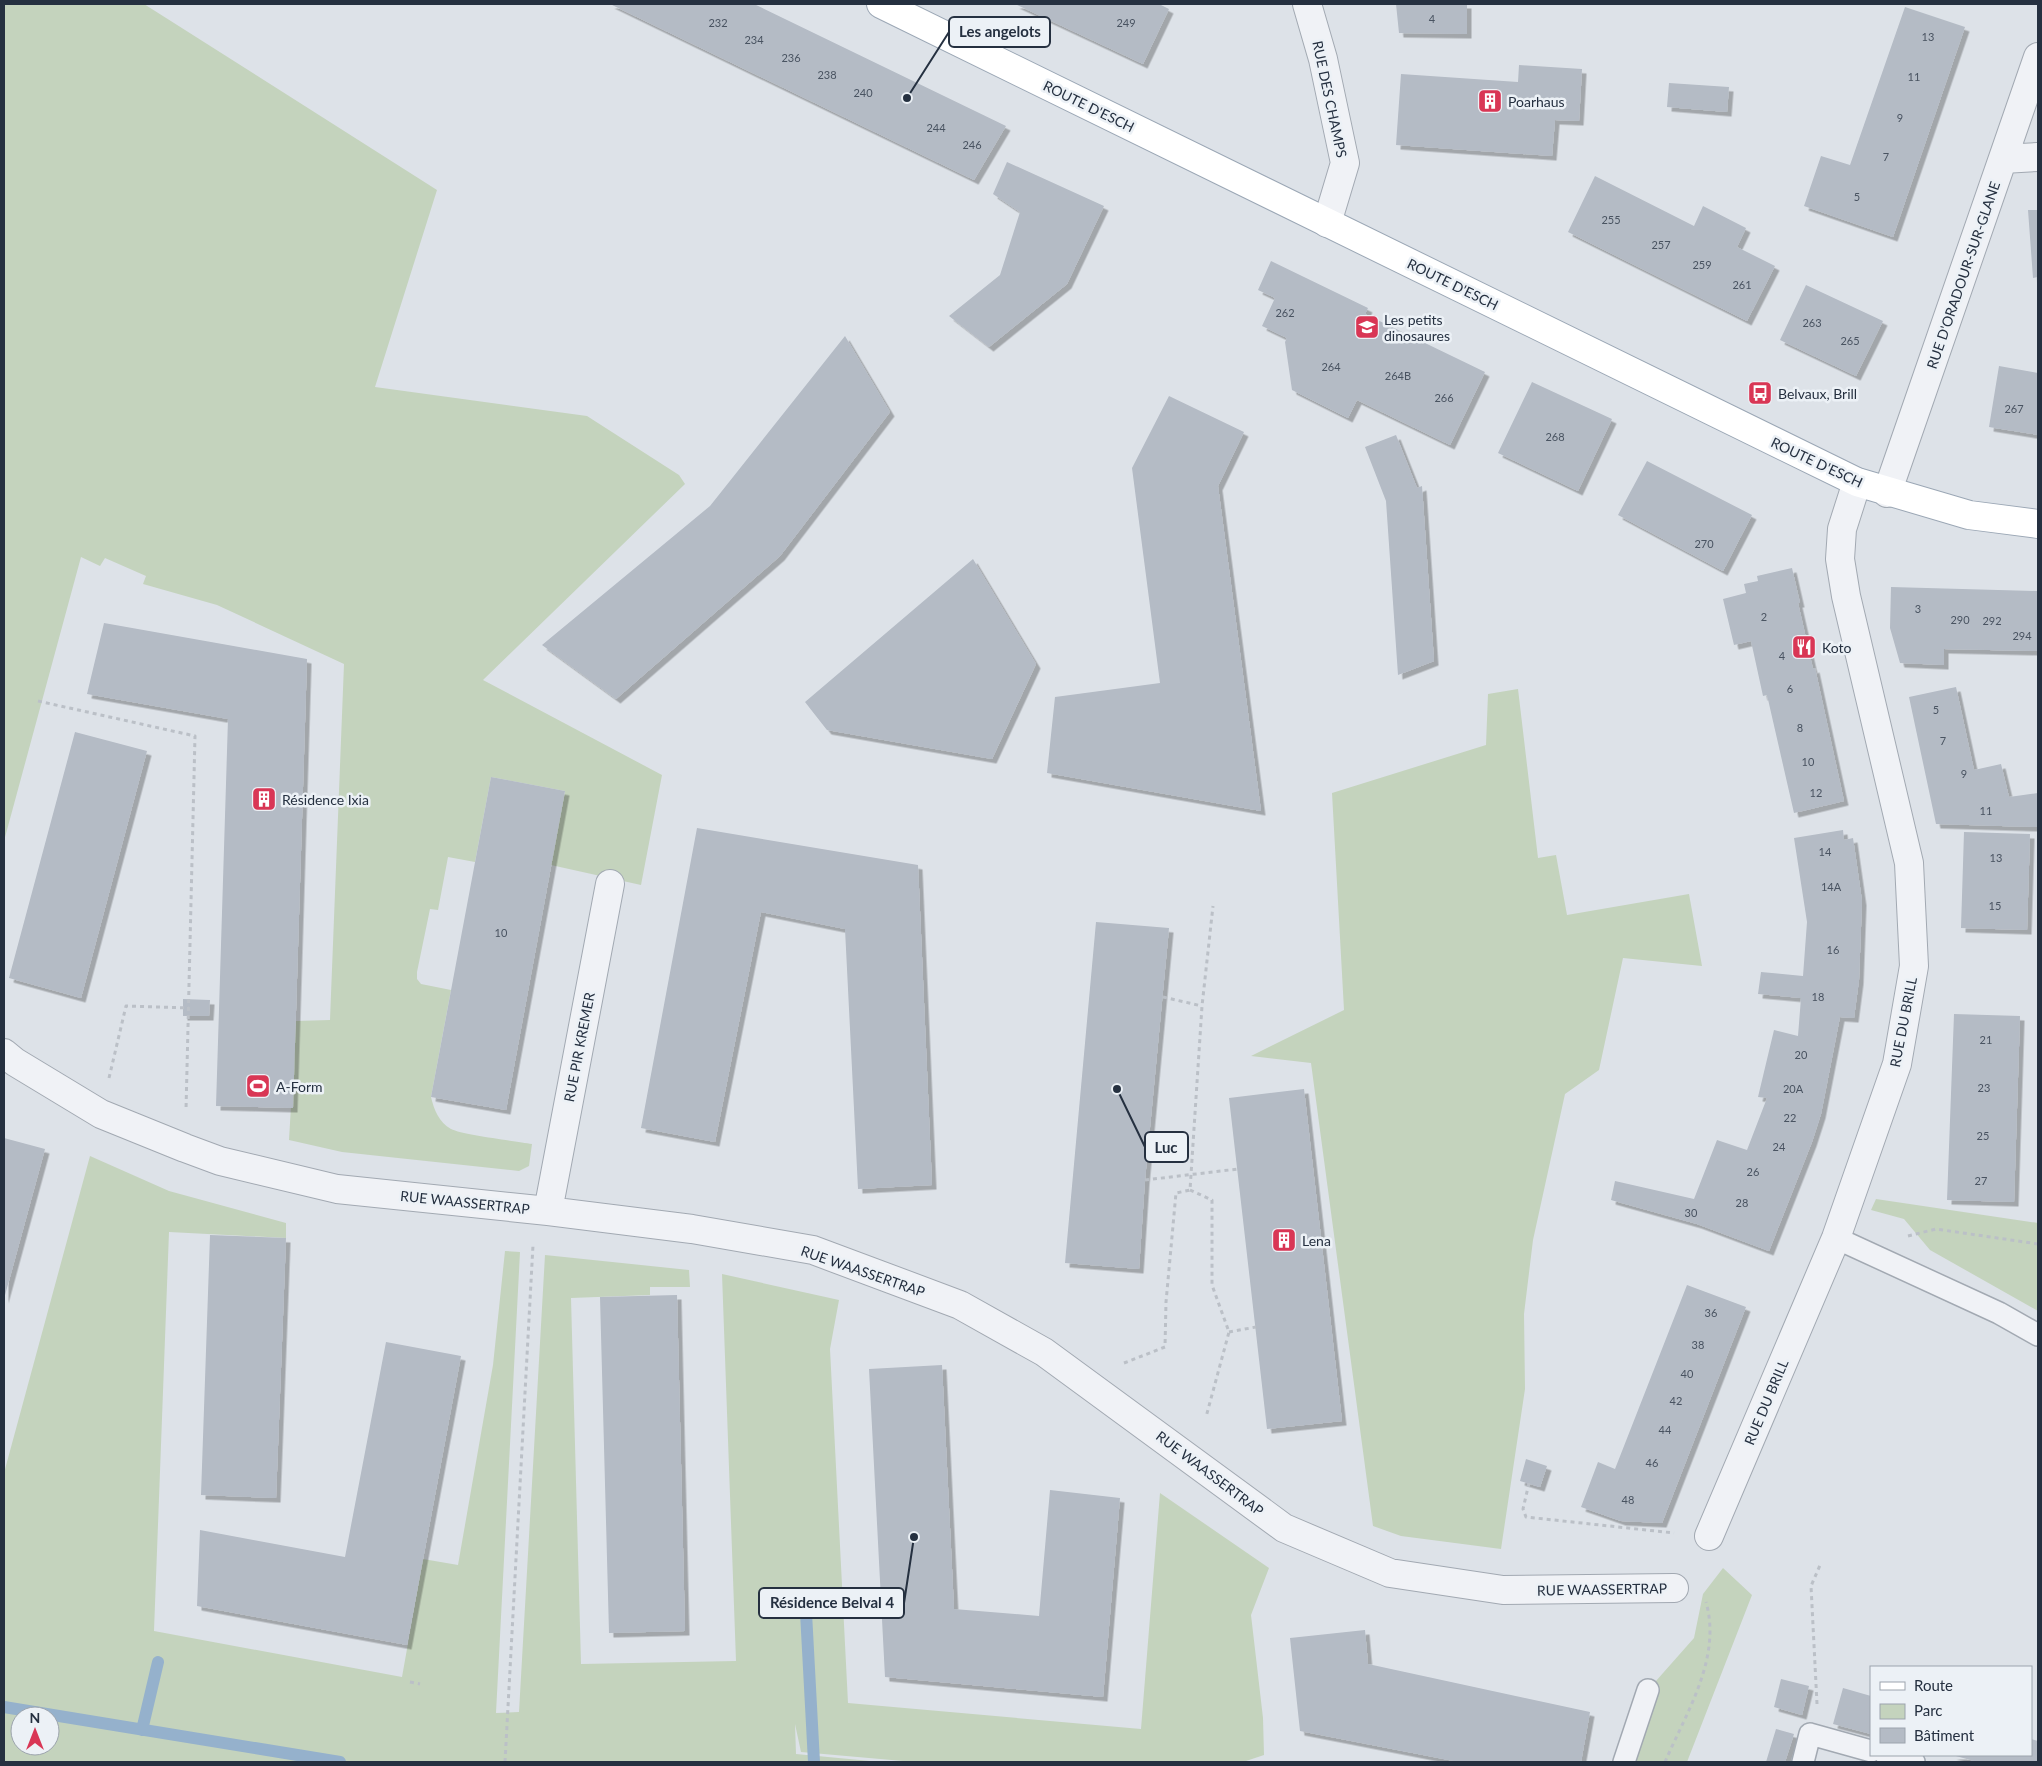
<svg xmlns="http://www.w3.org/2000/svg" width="2042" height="1766" font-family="Lato,sans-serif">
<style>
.green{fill:#c4d3bd;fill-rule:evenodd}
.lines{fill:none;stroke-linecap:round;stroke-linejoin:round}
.stream{stroke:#95b1cc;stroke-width:12}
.building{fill:#b4bbc5;filter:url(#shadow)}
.lane-casing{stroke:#a2a9b2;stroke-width:24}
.street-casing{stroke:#a2a9b2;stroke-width:30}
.primary-casing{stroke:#9ba7b5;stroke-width:30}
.path{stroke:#bbc0c7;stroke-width:3;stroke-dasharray:4 4;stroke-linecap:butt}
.lane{stroke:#f0f2f6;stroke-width:21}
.street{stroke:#f0f2f6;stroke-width:28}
.primary{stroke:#fff;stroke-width:28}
.labels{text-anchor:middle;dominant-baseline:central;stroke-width:5;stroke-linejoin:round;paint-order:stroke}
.number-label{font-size:11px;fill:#495361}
.street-label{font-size:14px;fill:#253040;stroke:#ecf1f6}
.poi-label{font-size:14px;fill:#253040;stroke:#ecf1f6;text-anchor:start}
.leader{fill:none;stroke:#253040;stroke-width:2}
.callout-dot{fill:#253040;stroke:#ecf1f6;stroke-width:2}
.callout{fill:#ecf1f6;stroke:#253040;stroke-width:2}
.callout-label{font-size:15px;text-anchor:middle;font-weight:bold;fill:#253040}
</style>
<defs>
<filter id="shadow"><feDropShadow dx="4.5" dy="4.5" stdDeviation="0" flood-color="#0004"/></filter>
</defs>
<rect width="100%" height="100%" fill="#dde2e8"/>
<!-- green -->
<path class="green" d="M 4,4 L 144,4 L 437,190 L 375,387 L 587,416 L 679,475 L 685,484 L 483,680 L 662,775 L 641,885 L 551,865 L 565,791 L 491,777 L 475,862 L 448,857 L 438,910 L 430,909 L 417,972 L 417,979 L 421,984 L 451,990 L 431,1097 C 434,1110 439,1122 451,1129 C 463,1135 515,1141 532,1144 L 529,1166 L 519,1171 L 342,1152 L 289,1140 L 296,1021 L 330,1020 L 344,664 L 217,605 L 143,584 L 146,576 L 105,558 L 100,566 L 81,557 L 4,841 Z
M 1518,689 L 1538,858 L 1556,855 L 1567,915 L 1689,894 L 1702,966 L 1623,958 L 1599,1070 L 1565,1094 L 1533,1240 L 1524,1314 L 1525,1389 L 1501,1549 L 1401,1536 L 1373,1526 L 1311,1063 L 1251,1056 L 1344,1010 L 1332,793 L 1486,745 L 1488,694 Z
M 90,1156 L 169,1191 L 286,1223 L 286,1238 L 169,1232 L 154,1631 L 402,1677 L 423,1559 L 458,1565 L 493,1365 L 505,1251 L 520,1252 L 496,1713 L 519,1712 L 545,1255 L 689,1270 L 690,1287 L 650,1287 L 650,1295 L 571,1298 L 581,1664 L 736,1661 L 722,1274 L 839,1300 L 830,1349 L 848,1703 L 1141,1729 L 1160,1493 L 1269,1568 L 1251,1615 L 1263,1718 L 1264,1755 L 1243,1762 L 914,1762 L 801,1752 L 795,1724 L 796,1754 L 881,1762 L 4,1762 L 4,1473 ZM 20,1716 L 50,1716 L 50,1746 L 20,1746 Z
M 1876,1199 L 2038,1223 L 2038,1311 L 1930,1250 L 1904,1219 L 1871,1210 Z
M 1723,1568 L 1752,1595 L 1687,1762 L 1624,1762 L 1648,1690 L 1694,1638 L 1703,1594 Z"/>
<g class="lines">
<!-- stream -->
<path class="stream" d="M 805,1594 L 814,1762
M 4,1707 L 340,1762
M 142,1730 L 158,1662"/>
</g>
<!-- building -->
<path class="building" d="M 610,4 L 754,4 L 1006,126 L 974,180 Z
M 1015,4 L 1159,4 L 1169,9 L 1143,64 Z
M 1396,4 L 1467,4 L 1467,34 L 1399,33 Z
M 1905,7 L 1965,27 L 1893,237 L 1804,206 L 1821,156 L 1850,165 Z
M 1519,65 L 1582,69 L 1579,121 L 1555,120 L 1552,156 L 1396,145 L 1401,74 L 1518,82 Z
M 1669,83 L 1729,87 L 1727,112 L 1667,107 Z
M 1007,162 L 1104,206 L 1067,284 L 989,347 L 949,316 L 1000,275 L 1020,212 L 993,194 Z
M 1595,176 L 1694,226 L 1703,206 L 1746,228 L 1737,247 L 1775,266 L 1747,321 L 1568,232 Z
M 2028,210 L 2038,210 L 2038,277 L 2033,278 Z
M 1271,261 L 1368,308 L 1365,314 L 1485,372 L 1450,445 L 1357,400 L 1348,418 L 1292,390 L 1285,342 L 1287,338 L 1262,326 L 1275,298 L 1258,290 Z
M 1806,285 L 1883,321 L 1856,376 L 1780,340 Z
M 845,336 L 890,412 L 780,556 L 616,699 L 542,645 L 710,506 Z
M 1999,366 L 2038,373 L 2038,435 L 1989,427 Z
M 1532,382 L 1612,419 L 1578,491 L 1498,453 Z
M 1169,396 L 1244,432 L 1218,486 L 1261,811 L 1047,773 L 1055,697 L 1160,683 L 1132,468 Z
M 1396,435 L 1417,488 L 1422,486 L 1434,661 L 1398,675 L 1386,501 L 1365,447 Z
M 1647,461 L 1752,515 L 1723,571 L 1618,515 Z
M 973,559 L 1036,664 L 992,759 L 827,730 L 805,702 Z
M 1792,568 L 1800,603 L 1798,603 L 1813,669 L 1815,668 L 1844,801 L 1794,813 L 1767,695 L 1763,696 L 1751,641 L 1734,645 L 1723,599 L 1746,593 L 1744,584 L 1758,581 L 1757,576 Z
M 1891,587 L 2038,591 L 2038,651 L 1944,649 L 1944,665 L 1900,663 L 1890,628 Z
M 104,623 L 307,659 L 293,1108 L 216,1106 L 228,719 L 87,694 Z
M 1956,687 L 1974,770 L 2001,764 L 2009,797 L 2038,793 L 2038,827 L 1936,824 L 1909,697 Z
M 75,732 L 147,751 L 81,998 L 9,978 Z
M 491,777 L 565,791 L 506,1110 L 431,1097 Z
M 697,828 L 918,865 L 932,1185 L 858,1189 L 845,929 L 761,912 L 715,1142 L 641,1128 Z
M 1843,830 L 1844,840 L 1853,838 L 1862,901 L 1859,980 L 1854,1018 L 1840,1017 L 1821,1114 L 1812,1142 L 1769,1251 L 1697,1224 L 1611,1200 L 1615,1181 L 1694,1199 L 1717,1140 L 1747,1150 L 1767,1098 L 1758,1097 L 1774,1030 L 1798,1036 L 1801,998 L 1758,994 L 1761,972 L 1803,976 L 1807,922 L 1794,838 Z
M 1964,832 L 2030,834 L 2027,930 L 1961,928 Z
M 1096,922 L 1169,928 L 1145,1180 L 1139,1269 L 1065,1263 Z
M 183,999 L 210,1000 L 209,1016 L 183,1016 Z
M 1954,1014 L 2020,1016 L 2014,1202 L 1947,1200 Z
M 1304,1089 L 1342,1421 L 1267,1429 L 1229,1098 Z
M 4,1138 L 45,1149 L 4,1299 Z
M 210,1235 L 286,1238 L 276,1498 L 201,1495 Z
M 1687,1285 L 1746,1307 L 1662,1523 L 1621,1521 L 1581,1507 L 1598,1462 L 1615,1469 Z
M 677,1295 L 685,1631 L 609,1633 L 600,1297 Z
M 386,1342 L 461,1356 L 407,1645 L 197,1606 L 200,1530 L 345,1557 Z
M 942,1365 L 954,1609 L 1039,1616 L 1050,1490 L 1120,1498 L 1103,1697 L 885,1677 L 869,1369 Z
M 1526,1459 L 1547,1466 L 1540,1487 L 1520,1481 Z
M 1365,1630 L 1368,1664 L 1590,1712 L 1581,1762 L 1459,1762 L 1300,1731 L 1290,1638 Z
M 1781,1679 L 1809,1686 L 1802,1715 L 1774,1707 Z
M 1843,1688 L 1871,1696 L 1871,1734 L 1833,1724 Z
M 1776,1729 L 1794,1734 L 1785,1762 L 1766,1762 Z
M 2031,1739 L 2038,1741 L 2038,1762 L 1978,1762 L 1952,1755 L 2031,1755 Z"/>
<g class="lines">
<defs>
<path id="lane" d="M 1836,1238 L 1999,1313 L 2038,1335
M 1886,1755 L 1914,1762
M 1624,1762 L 1648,1690
M 1803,1762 L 1810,1734 L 1871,1751"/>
<path id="street" d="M 1307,4 L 1323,59 L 1345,163 L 1327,223
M 2003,159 L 2038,157
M 1887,493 L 2038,57
M 4,1053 L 15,1062 L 101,1114 L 185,1148 L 220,1161 L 337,1189 L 548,1211 L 692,1229 L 813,1250 L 960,1305 L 1044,1352 L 1284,1528 L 1390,1573 L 1503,1590 L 1674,1588
M 548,1211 L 610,884
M 1709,1536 L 1836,1238 L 1897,1064 L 1914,966 L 1909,863 L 1846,596 L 1840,559 L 1842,529 L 1857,482"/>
<path id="primary" d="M 881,4 L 1857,482 L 1969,515 L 2038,524"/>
</defs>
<!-- lane casing -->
<use href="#lane" class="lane-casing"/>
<!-- street casing -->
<use href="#street" class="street-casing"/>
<!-- primary casing -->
<use href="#primary" class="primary-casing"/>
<!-- path -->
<path class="path" d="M 38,701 L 195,736 L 186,1110
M 1163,997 L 1202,1006
M 109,1078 L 126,1006 L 189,1008
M 1145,1180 L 1238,1169
M 1190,1190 L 1212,1200 L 1212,1285 L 1229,1332 L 1206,1417
M 1908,1236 L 1936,1229 L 2038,1244
M 1229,1332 L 1256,1327
M 1124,1363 L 1165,1347 L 1166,1302 L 1176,1193 L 1190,1190 L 1202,1006 L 1213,906
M 1529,1483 L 1523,1509 L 1526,1517 L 1674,1533
M 410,1682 L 420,1684
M 1817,1704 L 1811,1586 L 1821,1563
M 505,1762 L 533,1245
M 1665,1762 C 1686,1713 1722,1658 1706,1602"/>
<!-- lane -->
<use href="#lane" class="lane"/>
<!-- street -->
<use href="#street" class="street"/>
<!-- primary -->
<use href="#primary" class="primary"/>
</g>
<!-- icons -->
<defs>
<symbol id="building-square" viewBox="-11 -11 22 22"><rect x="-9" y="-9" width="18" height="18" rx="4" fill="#d93655" stroke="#ecf1f6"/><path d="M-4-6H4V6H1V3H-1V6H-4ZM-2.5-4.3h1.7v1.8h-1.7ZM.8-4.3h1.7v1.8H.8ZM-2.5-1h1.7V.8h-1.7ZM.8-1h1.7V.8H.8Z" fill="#fff"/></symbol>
<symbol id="school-square" viewBox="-11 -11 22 22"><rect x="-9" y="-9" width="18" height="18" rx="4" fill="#d93655" stroke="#ecf1f6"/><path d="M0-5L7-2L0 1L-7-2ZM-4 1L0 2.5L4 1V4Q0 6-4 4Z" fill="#fff"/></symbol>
<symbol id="bus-square" viewBox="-11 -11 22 22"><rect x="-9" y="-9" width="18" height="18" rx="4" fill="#d93655" stroke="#ecf1f6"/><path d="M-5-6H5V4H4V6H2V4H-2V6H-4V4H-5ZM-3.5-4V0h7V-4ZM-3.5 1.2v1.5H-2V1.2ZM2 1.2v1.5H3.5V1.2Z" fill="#fff"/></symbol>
<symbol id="restaurant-square" viewBox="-11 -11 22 22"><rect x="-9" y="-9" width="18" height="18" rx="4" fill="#d93655" stroke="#ecf1f6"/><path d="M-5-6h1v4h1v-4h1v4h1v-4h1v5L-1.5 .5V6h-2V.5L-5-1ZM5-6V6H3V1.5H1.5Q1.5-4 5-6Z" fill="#fff"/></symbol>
<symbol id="stadium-square" viewBox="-11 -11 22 22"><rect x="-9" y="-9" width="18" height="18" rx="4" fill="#d93655" stroke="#ecf1f6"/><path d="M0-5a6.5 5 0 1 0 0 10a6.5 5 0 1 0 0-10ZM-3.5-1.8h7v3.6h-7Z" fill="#fff"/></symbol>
</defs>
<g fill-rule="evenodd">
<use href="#building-square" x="1476" y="87" width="28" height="28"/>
<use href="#school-square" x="1353" y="313" width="28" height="28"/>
<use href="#bus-square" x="1746" y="379" width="28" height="28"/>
<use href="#restaurant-square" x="1790" y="633" width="28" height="28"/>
<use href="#building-square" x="250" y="785" width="28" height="28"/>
<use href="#stadium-square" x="244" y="1072" width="28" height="28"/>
<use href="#building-square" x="1270" y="1226" width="28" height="28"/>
</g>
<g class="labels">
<!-- number labels -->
<g class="number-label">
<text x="1432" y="18">4</text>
<text x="718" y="22">232</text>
<text x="1126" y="22">249</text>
<text x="1928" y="36">13</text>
<text x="754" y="39">234</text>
<text x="791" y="57">236</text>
<text x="827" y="74">238</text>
<text x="1914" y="76">11</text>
<text x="863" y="92">240</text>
<text x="1900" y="117">9</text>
<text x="936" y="127">244</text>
<text x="972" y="144">246</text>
<text x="1886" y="156">7</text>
<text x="1857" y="196">5</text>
<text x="1611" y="219">255</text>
<text x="1661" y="244">257</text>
<text x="1702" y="264">259</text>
<text x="1742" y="284">261</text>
<text x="1285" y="312">262</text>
<text x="1812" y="322">263</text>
<text x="1850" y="340">265</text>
<text x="1331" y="366">264</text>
<text x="1398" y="375">264B</text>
<text x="1444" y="397">266</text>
<text x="2014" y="408">267</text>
<text x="1555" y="436">268</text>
<text x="1704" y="543">270</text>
<text x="1918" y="608">3</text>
<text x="1764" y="616">2</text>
<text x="1960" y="619">290</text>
<text x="1992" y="620">292</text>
<text x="2022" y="635">294</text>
<text x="1782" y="655">4</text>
<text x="1790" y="688">6</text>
<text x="1936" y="709">5</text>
<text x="1800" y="727">8</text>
<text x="1943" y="740">7</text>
<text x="1808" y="761">10</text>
<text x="1964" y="773">9</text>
<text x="1816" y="792">12</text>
<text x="1986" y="810">11</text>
<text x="1825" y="851">14</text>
<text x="1996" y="857">13</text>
<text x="1831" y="886">14A</text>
<text x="1995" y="905">15</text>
<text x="501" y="932">10</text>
<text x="1833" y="949">16</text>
<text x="1818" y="996">18</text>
<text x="1986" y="1039">21</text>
<text x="1801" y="1054">20</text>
<text x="1984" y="1087">23</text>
<text x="1793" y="1088">20A</text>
<text x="1790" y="1117">22</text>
<text x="1983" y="1135">25</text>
<text x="1779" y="1146">24</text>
<text x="1753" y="1171">26</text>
<text x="1981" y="1180">27</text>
<text x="1742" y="1202">28</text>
<text x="1691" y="1212">30</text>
<text x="1711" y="1312">36</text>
<text x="1698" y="1344">38</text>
<text x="1687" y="1373">40</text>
<text x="1676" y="1400">42</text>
<text x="1665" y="1429">44</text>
<text x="1652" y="1462">46</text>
<text x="1628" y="1499">48</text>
</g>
<!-- street labels -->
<g class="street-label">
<text transform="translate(1330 99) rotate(78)">RUE DES CHAMPS</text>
<text transform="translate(1089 106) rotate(26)">ROUTE D'ESCH</text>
<text transform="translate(1963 275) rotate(-71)">RUE D'ORADOUR-SUR-GLANE</text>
<text transform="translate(1453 284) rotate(26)">ROUTE D'ESCH</text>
<text transform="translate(1817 462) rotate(25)">ROUTE D'ESCH</text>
<text transform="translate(1903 1022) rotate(-79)">RUE DU BRILL</text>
<text transform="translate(579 1047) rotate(-79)">RUE PIR KREMER</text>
<text transform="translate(465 1202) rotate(6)">RUE WAASSERTRAP</text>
<text transform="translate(863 1271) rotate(19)">RUE WAASSERTRAP</text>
<text transform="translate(1766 1402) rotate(-67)">RUE DU BRILL</text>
<text transform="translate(1210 1473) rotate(37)">RUE WAASSERTRAP</text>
<text transform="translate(1602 1589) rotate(-1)">RUE WAASSERTRAP</text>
</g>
<!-- poi labels -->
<g class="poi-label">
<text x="1508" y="101">Poarhaus</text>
<text x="1384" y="319">Les petits<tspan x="1384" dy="16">dinosaures</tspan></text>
<text x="1778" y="393">Belvaux, Brill</text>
<text x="1822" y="647">Koto</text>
<text x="282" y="799">Résidence Ixia</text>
<text x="276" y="1086">A-Form</text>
<text x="1302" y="1240">Lena</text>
</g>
</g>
<!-- callouts -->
<path class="leader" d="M907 98L949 32M1117 1089L1145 1147M914 1537L904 1603"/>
<g class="callout-dot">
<circle cx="907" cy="98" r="5"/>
<circle cx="1117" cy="1089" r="5"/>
<circle cx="914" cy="1537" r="5"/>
</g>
<g class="callout">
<rect x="949" y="17" width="101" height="30" rx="5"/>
<rect x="1145" y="1132" width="43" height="30" rx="5"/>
<rect x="759" y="1588" width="145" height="30" rx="5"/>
</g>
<g class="callout-label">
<text x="1000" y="37">Les angelots</text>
<text x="1166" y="1153">Luc</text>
<text x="832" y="1608">Résidence Belval 4</text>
</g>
<!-- border -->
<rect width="2042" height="1766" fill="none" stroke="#253040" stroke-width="10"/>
<!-- legend -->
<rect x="1870" y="1666" width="162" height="90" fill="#ecf1f6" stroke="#9ca4ad"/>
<rect x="1880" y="1682" width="25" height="8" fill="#ffffff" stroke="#9ca4ad"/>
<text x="1914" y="1691" font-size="15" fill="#253040">Route</text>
<rect x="1880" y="1704" width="25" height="15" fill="#c4d3bd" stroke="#9ca4ad"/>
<text x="1914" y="1716" font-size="15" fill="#253040">Parc</text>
<rect x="1880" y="1728" width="25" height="15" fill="#b4bbc5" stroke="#9ca4ad"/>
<text x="1914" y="1741" font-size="15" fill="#253040">Bâtiment</text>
<!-- north arrow -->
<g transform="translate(35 1731)"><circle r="24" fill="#ecf1f6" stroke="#9ca4ad"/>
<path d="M0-4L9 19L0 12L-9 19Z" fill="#d93655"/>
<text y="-8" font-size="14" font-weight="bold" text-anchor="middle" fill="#253040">N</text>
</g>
</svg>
